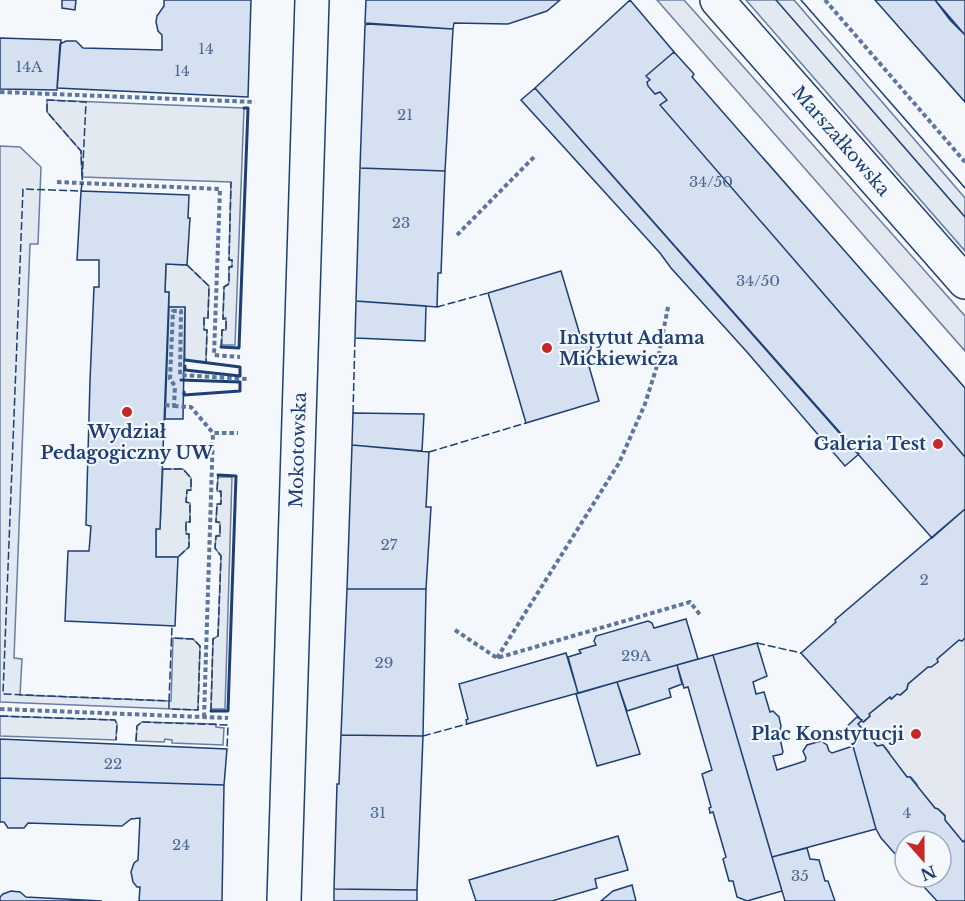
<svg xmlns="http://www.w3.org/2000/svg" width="965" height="901" font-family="'Libre Baskerville',serif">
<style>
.green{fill:#e3e9f0;stroke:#687fa3;stroke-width:1.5}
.parking{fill:#e3e8f0;stroke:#687fa3;stroke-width:1.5}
.building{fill:#d5e0f0;stroke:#1d3f73;stroke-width:1.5}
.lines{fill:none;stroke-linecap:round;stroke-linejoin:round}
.minor-casing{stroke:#1d3f73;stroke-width:36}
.path{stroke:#5e769c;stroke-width:4;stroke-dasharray:4.5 3;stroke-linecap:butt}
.minor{stroke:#f4f7fb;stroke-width:33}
.tram{stroke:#1d3f73;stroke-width:1.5}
.fence{stroke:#1d3f73;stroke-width:1.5;stroke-dasharray:8 3;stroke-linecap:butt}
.wall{stroke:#1d3f73;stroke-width:3}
.poi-dot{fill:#c62828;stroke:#f4f7fb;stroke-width:2}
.labels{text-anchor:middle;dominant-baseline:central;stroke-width:4.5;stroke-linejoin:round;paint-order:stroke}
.number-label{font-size:15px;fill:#4b6792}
.street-label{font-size:18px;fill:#1d3f73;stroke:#f4f7fb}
.poi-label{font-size:18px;font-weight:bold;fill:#1d3f73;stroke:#f4f7fb;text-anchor:end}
</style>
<rect width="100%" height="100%" fill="#f4f7fb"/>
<!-- green -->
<path class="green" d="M 746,0 L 794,0 L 965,198 L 965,251 Z
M 47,100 L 244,108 L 235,345 L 222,345 L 222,330 L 226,330 L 226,319 L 223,319 L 224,287 L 229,283 L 229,267 L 232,266 L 232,260 L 229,260 L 231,182 L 82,177 L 81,151 L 47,112 Z
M 0,146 L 20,147 L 41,167 L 38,244 L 30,244 L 14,658 L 22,659 L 20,695 L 171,701 L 173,638 L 193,639 L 200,646 L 198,710 L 0,702 Z
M 166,264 L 187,265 L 209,286 L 208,318 L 204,318 L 204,329 L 207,330 L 206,363 L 185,360 L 185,308 L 169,307 L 169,292 L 165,292 Z
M 163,469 L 183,469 L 191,478 L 191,490 L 187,491 L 186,502 L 190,503 L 190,522 L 186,522 L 186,533 L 189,534 L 189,547 L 178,557 L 156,557 L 156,529 L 160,528 Z
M 218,477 L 232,477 L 225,709 L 211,709 L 213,639 L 218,636 L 221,556 L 215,548 L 216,536 L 220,535 L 220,523 L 216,522 L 217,504 L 221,504 L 221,492 L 217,491 Z
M 0,716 L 115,720 L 117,724 L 116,740 L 0,736 Z
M 142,722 L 216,724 L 216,727 L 224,728 L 223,745 L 172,743 L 172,740 L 165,739 L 164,742 L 136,741 L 137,726 Z"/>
<!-- parking -->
<path class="parking" d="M 657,0 L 684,0 L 965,316 L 965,351 Z
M 965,638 L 965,840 L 963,842 L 945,820 L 945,815 L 938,809 L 934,808 L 918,788 L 917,784 L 911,777 L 907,777 L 889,755 L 889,752 L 883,745 L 877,746 L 858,724 L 862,720 L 864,722 L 870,716 L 869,714 L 890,697 L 892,699 L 897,694 L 901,695 L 907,689 L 908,684 L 928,667 L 931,667 L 938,662 L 937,659 L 959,640 L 962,641 Z"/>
<!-- building -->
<path class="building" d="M 62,0 L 76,0 L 75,10 L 62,8 Z
M 164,0 L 251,0 L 248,97 L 57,88 L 60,44 L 66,41 L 76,41 L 83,48 L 162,50 L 162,35 L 158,31 L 156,22 L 157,16 L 164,6 Z
M 366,0 L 560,0 L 547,11 L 508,24 L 454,23 L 453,29 L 365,23 Z
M 630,0 L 674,52 L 646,76 L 650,80 L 647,82 L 648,86 L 655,94 L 660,92 L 667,100 L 660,105 L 965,457 L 965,509 L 932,538 L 535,88 Z
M 875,0 L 935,0 L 965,35 L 965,102 Z
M 935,0 L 965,0 L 965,35 L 950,20 Z
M 368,24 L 453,29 L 445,171 L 360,168 L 365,25 Z
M 0,38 L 61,40 L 57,90 L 0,89 Z
M 674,52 L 694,74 L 692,77 L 965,388 L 965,457 L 660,105 L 667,100 L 660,92 L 655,94 L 648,86 L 647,82 L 650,80 L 646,76 Z
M 535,88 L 859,454 L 845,466 L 747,352 L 671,268 L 660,253 L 521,100 Z
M 360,168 L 445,171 L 441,273 L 438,273 L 437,307 L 356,301 Z
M 81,191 L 189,195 L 188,218 L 190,218 L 187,265 L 166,264 L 165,292 L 169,292 L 160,529 L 156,529 L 156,557 L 178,557 L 175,626 L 65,621 L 68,551 L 89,551 L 91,526 L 86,525 L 90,381 L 94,287 L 99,287 L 99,260 L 77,260 Z
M 561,271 L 580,335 L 586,337 L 591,343 L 591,349 L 586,356 L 599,401 L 526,423 L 488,293 Z
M 356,301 L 426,306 L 425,341 L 355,338 Z
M 169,307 L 185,307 L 183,419 L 165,419 Z
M 353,413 L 424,414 L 422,451 L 352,445 Z
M 352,445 L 429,452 L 426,507 L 431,507 L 426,589 L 347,589 Z
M 965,509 L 965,638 L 962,641 L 959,640 L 937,659 L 938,662 L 931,667 L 928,667 L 908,684 L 907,689 L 900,695 L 897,694 L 891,699 L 890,697 L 869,714 L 870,716 L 863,722 L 801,653 L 836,622 L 835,620 Z
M 347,589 L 426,589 L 423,736 L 341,735 Z
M 686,619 L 698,659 L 578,693 L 568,657 L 581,653 L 579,650 L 596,645 L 594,641 L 596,636 L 648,621 L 652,623 L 654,628 Z
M 757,643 L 767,676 L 753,682 L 756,694 L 764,692 L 770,712 L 773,711 L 779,717 L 781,726 L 779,734 L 783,752 L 782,754 L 773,756 L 777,770 L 805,761 L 806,758 L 803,751 L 807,745 L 821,741 L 827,745 L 829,751 L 832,753 L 853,746 L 876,829 L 772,857 L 713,655 Z
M 566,653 L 578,693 L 467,724 L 466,720 L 468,719 L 459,684 Z
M 713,655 L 782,891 L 747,901 L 737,897 L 733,881 L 729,881 L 723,859 L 726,857 L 713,812 L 710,813 L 709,808 L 711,807 L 702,774 L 712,770 L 688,687 L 684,688 L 677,665 Z
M 677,665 L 682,684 L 669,689 L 671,697 L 627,711 L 617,682 Z
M 617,682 L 640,754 L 597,766 L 576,694 Z
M 857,717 L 862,720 L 858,724 L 877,746 L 883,745 L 907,777 L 910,777 L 935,808 L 938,809 L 945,816 L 945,820 L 963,842 L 965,840 L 965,901 L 937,901 L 915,877 L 941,877 L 941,841 L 905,841 L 905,865 L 881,838 L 876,829 L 853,746 L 841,732 Z
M 341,735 L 423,736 L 417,890 L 334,889 L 337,784 L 339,784 Z
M 0,739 L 227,749 L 224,785 L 0,778 Z
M 0,778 L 224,785 L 222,901 L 139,901 L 140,887 L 137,887 L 133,882 L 131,872 L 134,863 L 138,860 L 140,818 L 131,819 L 122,826 L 28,823 L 24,828 L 8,828 L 4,822 L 0,822 Z
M 618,836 L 628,870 L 595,879 L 597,888 L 552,901 L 476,901 L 469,880 Z
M 807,848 L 810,859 L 819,860 L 825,881 L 828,881 L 835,901 L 785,901 L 772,857 Z
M 632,885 L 636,901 L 601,901 L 613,891 Z
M 334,889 L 417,890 L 417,901 L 334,901 Z
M 11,891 L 20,892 L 26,897 L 102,901 L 0,901 L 0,897 L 3,894 Z"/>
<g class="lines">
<defs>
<path id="minor" d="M 717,0 L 965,282
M 284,901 L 312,0"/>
</defs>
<!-- minor casing -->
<use href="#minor" class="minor-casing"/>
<!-- path -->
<path class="path" d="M 825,0 L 965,162
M 0,92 L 255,102
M 57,182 L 220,189 L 214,355 L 240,357
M 457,235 L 535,156
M 165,405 L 174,406 L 175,386 L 170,379 L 173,311 L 181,311 L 180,375 L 247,379
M 174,406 L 191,407 L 213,433 L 238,433
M 455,630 L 497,658 L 690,602 L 701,616
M 497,658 L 619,463 L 645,404 L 656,369 L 668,307
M 0,709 L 228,718
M 204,717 L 213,433"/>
<!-- minor -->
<use href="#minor" class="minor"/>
<!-- tram -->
<path class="tram" d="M 776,0 L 965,217
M 801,0 L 965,188"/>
<!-- fence -->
<path class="fence" d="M 82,176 L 81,151 L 47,112 L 47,100 L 86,102 L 82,184 L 81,191 L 23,189 L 3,694 L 169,701 L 172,626
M 187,265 L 209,286 L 208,318 L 204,318 L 204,330 L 207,330 L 206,363
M 437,307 L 488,293
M 221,347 L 222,330 L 226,330 L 226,318 L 223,319 L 224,287 L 229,284 L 229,267 L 232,267 L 232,260 L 229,260 L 231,182
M 353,413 L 355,338
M 429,452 L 526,423
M 163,469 L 183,469 L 191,478 L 191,490 L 187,490 L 186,502 L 190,503 L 190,522 L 186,522 L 186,534 L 189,534 L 189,547 L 178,557
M 757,643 L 801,653
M 169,701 L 169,709 L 198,710 L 200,646 L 193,639 L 171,638
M 211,711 L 213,639 L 218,636 L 221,556 L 215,548 L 216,536 L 220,536 L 220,522 L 216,522 L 217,504 L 221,504 L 221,491 L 217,491 L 218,475
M 0,716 L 115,720 L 117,724 L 116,740
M 423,736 L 467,724
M 136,741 L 137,726 L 142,722 L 228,725 L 227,749"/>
<!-- wall -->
<path class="wall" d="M 221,347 L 239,348 L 248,108 L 244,108
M 185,366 L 185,370 L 240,376 L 240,367 L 185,360
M 181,380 L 240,382 L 240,391 L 184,395 L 184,392
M 211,711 L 228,711 L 236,476 L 218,475"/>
</g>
<!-- markers -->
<g class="poi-dot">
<circle cx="547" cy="348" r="6"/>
<circle cx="127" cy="412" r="6"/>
<circle cx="938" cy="444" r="6"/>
<circle cx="916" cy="734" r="6"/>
</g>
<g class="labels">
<!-- number labels -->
<g class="number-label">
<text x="206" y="48">14</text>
<text x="29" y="66">14A</text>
<text x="182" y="70">14</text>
<text x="405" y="114">21</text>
<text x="711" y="181">34/50</text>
<text x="401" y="222">23</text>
<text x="758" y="280">34/50</text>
<text x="389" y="544">27</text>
<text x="924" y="579">2</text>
<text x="636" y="655">29A</text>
<text x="384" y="662">29</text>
<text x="113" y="763">22</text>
<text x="378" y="812">31</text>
<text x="907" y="812">4</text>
<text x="181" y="844">24</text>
<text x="800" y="875">35</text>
</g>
<!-- street labels -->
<g class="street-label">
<text transform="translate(841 141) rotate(49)">Marszałkowska</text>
<text transform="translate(298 450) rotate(-88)">Mokotowska</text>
</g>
<!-- poi labels -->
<g class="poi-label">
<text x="559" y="338" text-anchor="start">Instytut Adama<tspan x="559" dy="21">Mickiewicza</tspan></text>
<text x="127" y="432" text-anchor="middle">Wydział<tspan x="127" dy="21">Pedagogiczny UW</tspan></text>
<text x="926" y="444">Galeria Test</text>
<text x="904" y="734">Plac Konstytucji</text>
</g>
</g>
<!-- north arrow -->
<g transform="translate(923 859) rotate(159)"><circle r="28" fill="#f4f7fb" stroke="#9eadc5" stroke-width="1.5"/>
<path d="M0-4.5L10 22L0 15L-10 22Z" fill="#c62828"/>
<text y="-9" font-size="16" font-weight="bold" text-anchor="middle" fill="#1d3f73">N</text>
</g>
</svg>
